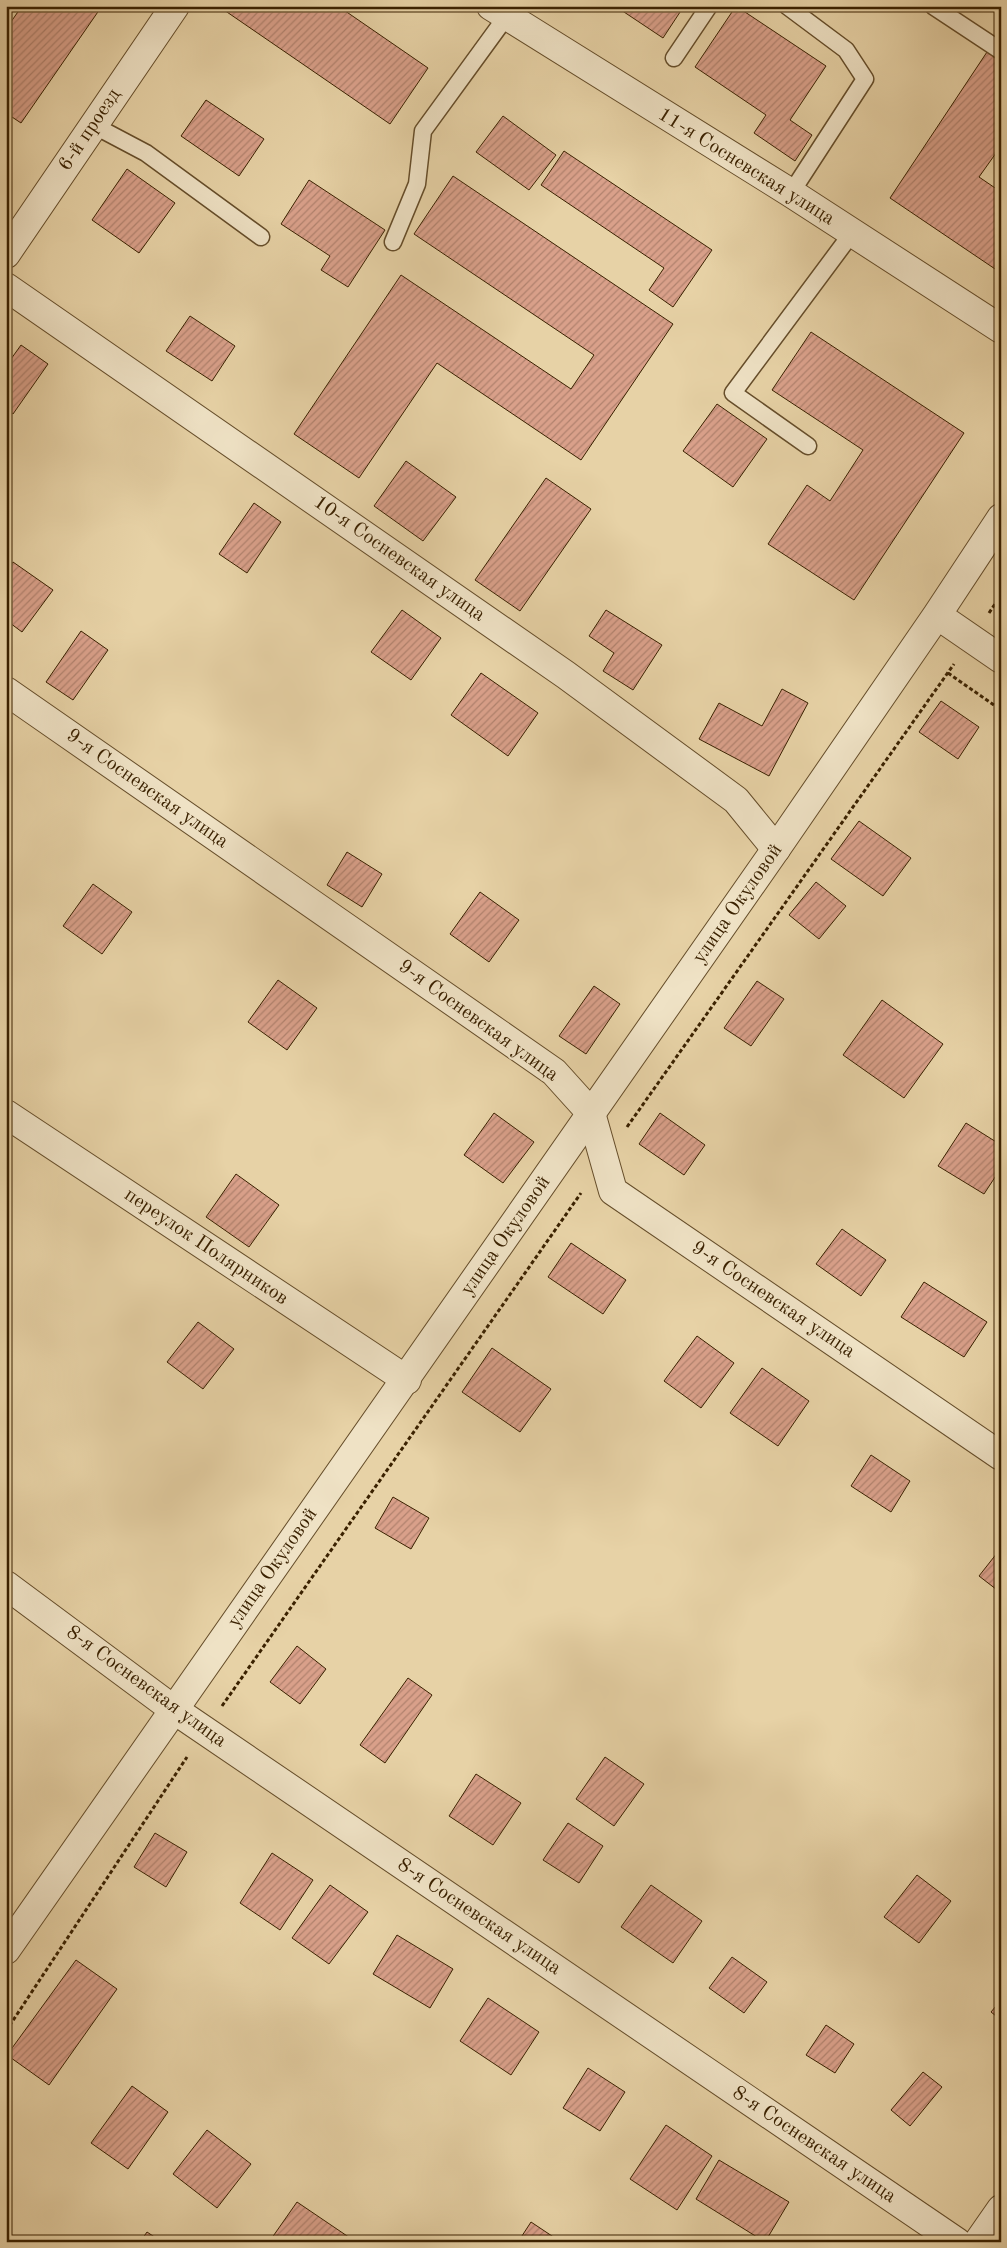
<svg xmlns="http://www.w3.org/2000/svg" width="1007" height="2248" font-family="'Old Standard TT',serif">
<style>
.building{fill:url(#building-hatch);stroke:#3a2100}
.lines{fill:none;stroke-linecap:round;stroke-linejoin:round}
.service-casing{stroke:#654d2a;stroke-width:19}
.minor-casing{stroke:#654d2a;stroke-width:30}
.tertiary-casing{stroke:#654d2a;stroke-width:30}
.path{stroke:#3a2100;stroke-width:3;stroke-dasharray:4 2.5;stroke-linecap:butt}
.service{stroke:#efe2c5;stroke-width:16}
.minor{stroke:#efe2c5;stroke-width:28}
.tertiary{stroke:#efe2c5;stroke-width:28}
.labels{text-anchor:middle;dominant-baseline:central;stroke-width:4.5;stroke-linejoin:round;paint-order:stroke}
.street-label{font-size:20px;fill:#3a2100;stroke:#efe2c5}
</style>
<defs>
<pattern id="building-hatch" width="6" height="6" patternUnits="userSpaceOnUse" patternTransform="scale(1.25)"><rect width="6" height="6" fill="#d9a08a"/><path d="M-1 1l2-2M0 6l6-6M5 7l2-2" fill="none" stroke="#b1826e"/></pattern>
</defs>
<rect width="100%" height="100%" fill="#e7d2a6"/>
<filter id="stains"><feTurbulence type="fractalNoise" baseFrequency=".004" numOctaves="4"/><feColorMatrix values="0 0 0 0 .2 0 0 0 0 .09 0 0 0 0 .02 0 0 0 .5 -.17"/></filter>
<radialGradient id="worn" r=".72"><stop offset=".6" stop-color="#630" stop-opacity="0"/><stop offset="1" stop-color="#630" stop-opacity=".3"/></radialGradient>
<!-- building -->
<path class="building" d="M 22,6 L 102,6 L 21,123 L 6,113 L 6,29 Z
M 226,6 L 338,6 L 428,68 L 390,124 L 224,10 Z
M 615,6 L 684,6 L 663,38 Z
M 736,6 L 826,66 L 790,120 L 812,135 L 795,161 L 754,133 L 766,115 L 695,67 Z
M 987,52 L 1001,61 L 1001,146 L 979,177 L 1001,192 L 1001,273 L 890,198 Z
M 206,100 L 264,139 L 239,176 L 181,136 Z
M 503,116 L 556,155 L 529,190 L 476,152 Z
M 564,151 L 712,250 L 673,307 L 649,290 L 664,268 L 541,185 Z
M 127,169 L 175,203 L 139,253 L 92,220 Z
M 453,176 L 673,324 L 581,460 L 437,363 L 359,478 L 294,434 L 401,275 L 571,389 L 594,355 L 414,234 Z
M 309,180 L 385,230 L 348,287 L 321,270 L 330,256 L 281,224 Z
M 190,316 L 235,346 L 212,381 L 166,351 Z
M 811,332 L 964,433 L 854,600 L 768,544 L 807,485 L 830,501 L 863,450 L 772,390 Z
M 21,345 L 48,364 L 13,414 L 6,409 L 6,366 Z
M 717,404 L 767,439 L 733,487 L 683,451 Z
M 406,461 L 456,497 L 423,541 L 374,506 Z
M 546,478 L 591,509 L 520,611 L 475,580 Z
M 254,503 L 281,522 L 247,573 L 219,554 Z
M 13,562 L 53,590 L 22,632 L 6,620 L 6,572 Z
M 402,610 L 441,638 L 411,680 L 371,652 Z
M 606,610 L 662,645 L 633,690 L 603,671 L 614,653 L 589,636 Z
M 81,631 L 108,650 L 73,700 L 46,682 Z
M 481,673 L 538,713 L 508,756 L 451,715 Z
M 782,689 L 808,703 L 769,776 L 699,739 L 719,703 L 762,726 Z
M 941,701 L 979,727 L 958,759 L 919,732 Z
M 859,821 L 911,858 L 883,896 L 831,859 Z
M 347,852 L 382,874 L 362,907 L 327,885 Z
M 816,882 L 846,906 L 819,939 L 789,915 Z
M 93,884 L 132,912 L 102,954 L 63,926 Z
M 480,892 L 519,920 L 489,962 L 450,934 Z
M 278,980 L 317,1008 L 287,1050 L 248,1022 Z
M 757,981 L 784,999 L 751,1046 L 724,1028 Z
M 594,986 L 620,1004 L 586,1054 L 559,1036 Z
M 882,1000 L 943,1044 L 904,1098 L 843,1055 Z
M 494,1113 L 534,1142 L 503,1183 L 464,1155 Z
M 660,1113 L 705,1145 L 684,1175 L 639,1144 Z
M 966,1123 L 1001,1145 L 1001,1168 L 984,1194 L 938,1166 Z
M 236,1174 L 279,1205 L 249,1247 L 206,1217 Z
M 842,1229 L 886,1260 L 861,1296 L 816,1264 Z
M 571,1243 L 626,1280 L 603,1314 L 548,1277 Z
M 924,1282 L 987,1322 L 964,1357 L 901,1317 Z
M 198,1322 L 234,1349 L 203,1389 L 167,1362 Z
M 697,1336 L 734,1363 L 701,1408 L 664,1381 Z
M 492,1348 L 551,1389 L 520,1432 L 462,1392 Z
M 762,1368 L 809,1401 L 778,1446 L 730,1413 Z
M 871,1455 L 910,1481 L 891,1512 L 851,1486 Z
M 393,1497 L 429,1518 L 411,1549 L 375,1528 Z
M 1001,1548 L 1001,1593 L 979,1576 Z
M 297,1646 L 326,1669 L 300,1704 L 270,1682 Z
M 408,1678 L 432,1695 L 385,1763 L 360,1745 Z
M 605,1757 L 644,1784 L 614,1826 L 576,1799 Z
M 476,1774 L 521,1803 L 493,1845 L 449,1816 Z
M 568,1823 L 603,1846 L 579,1883 L 543,1860 Z
M 155,1833 L 187,1852 L 166,1887 L 134,1867 Z
M 272,1853 L 313,1880 L 280,1930 L 240,1903 Z
M 917,1875 L 951,1901 L 919,1943 L 884,1917 Z
M 330,1885 L 368,1912 L 329,1964 L 292,1938 Z
M 651,1885 L 702,1921 L 673,1963 L 621,1927 Z
M 397,1935 L 453,1969 L 430,2008 L 373,1974 Z
M 732,1957 L 767,1982 L 744,2013 L 709,1988 Z
M 76,1960 L 117,1989 L 49,2085 L 7,2055 Z
M 488,1998 L 539,2032 L 511,2075 L 460,2041 Z
M 1001,2000 L 1001,2020 L 991,2012 Z
M 826,2025 L 854,2044 L 835,2073 L 806,2055 Z
M 588,2068 L 625,2092 L 600,2131 L 563,2108 Z
M 923,2072 L 942,2087 L 910,2126 L 891,2110 Z
M 132,2086 L 168,2112 L 128,2169 L 91,2143 Z
M 666,2125 L 712,2156 L 677,2210 L 630,2179 Z
M 207,2130 L 251,2164 L 217,2208 L 173,2174 Z
M 719,2160 L 789,2202 L 765,2242 L 696,2199 Z
M 297,2202 L 356,2242 L 269,2242 Z
M 531,2222 L 561,2242 L 518,2242 Z
M 147,2232 L 162,2242 L 140,2242 Z"/>
<g class="lines">
<defs>
<path id="service" d="M 787,6 L 846,50 L 865,79 L 791,193
M 933,6 L 1001,51
M 674,58 L 709,6
M 93,125 L 146,153 L 261,237
M 393,242 L 417,184 L 423,131 L 506,17
M 808,446 L 733,393 L 852,233"/>
<path id="minor" d="M 491,6 L 791,193 L 1001,329
M 6,254 L 175,6
M 6,287 L 566,675 L 736,800 L 776,849
M 6,691 L 554,1072 L 591,1113 L 613,1191 L 1001,1456
M 6,1114 L 407,1380
M 6,1585 L 173,1709 L 957,2242
M 978,2242 L 1001,2209"/>
<path id="tertiary" d="M 937,615 L 1001,659
M 6,1950 L 776,849 L 937,615 L 1001,518"/>
</defs>
<!-- service casing -->
<use href="#service" class="service-casing"/>
<!-- minor casing -->
<use href="#minor" class="minor-casing"/>
<!-- tertiary casing -->
<use href="#tertiary" class="tertiary-casing"/>
<!-- path -->
<path class="path" d="M 989,613 L 1001,595
M 948,673 L 1001,710
M 627,1127 L 954,664
M 222,1706 L 581,1193
M 6,2031 L 187,1757"/>
<!-- service -->
<use href="#service" class="service"/>
<!-- minor -->
<use href="#minor" class="minor"/>
<!-- tertiary -->
<use href="#tertiary" class="tertiary"/>
</g>
<g class="labels">
<!-- street labels -->
<g class="street-label">
<text transform="translate(90 130) rotate(-56)">6-й проезд</text>
<text transform="translate(746 167) rotate(32)">11-я Сосневская улица</text>
<text transform="translate(399 559) rotate(35)">10-я Сосневская улица</text>
<text transform="translate(147 789) rotate(35)">9-я Сосневская улица</text>
<text transform="translate(738 904) rotate(-55)">улица Окуловой</text>
<text transform="translate(478 1021) rotate(36)">9-я Сосневская улица</text>
<text transform="translate(506 1236) rotate(-55)">улица Окуловой</text>
<text transform="translate(206 1247) rotate(34)">переулок Полярников</text>
<text transform="translate(773 1300) rotate(34)">9-я Сосневская улица</text>
<text transform="translate(273 1568) rotate(-55)">улица Окуловой</text>
<text transform="translate(146 1687) rotate(36)">8-я Сосневская улица</text>
<text transform="translate(479 1917) rotate(34)">8-я Сосневская улица</text>
<text transform="translate(814 2145) rotate(34)">8-я Сосневская улица</text>
</g>
</g>
<!-- margin -->
<rect width="1007" height="2248" fill="none" stroke="#e7d2a6" stroke-width="25"/>
<rect x="8" y="8" width="992" height="2233" fill="none" stroke="#3a2100" stroke-width="2.5"/>
<rect x="12" y="12" width="982" height="2223" fill="none" stroke="#3a2100"/>
<rect width="100%" height="100%" filter="url(#stains)"/>
<rect width="100%" height="100%" fill="url(#worn)"/>
</svg>
